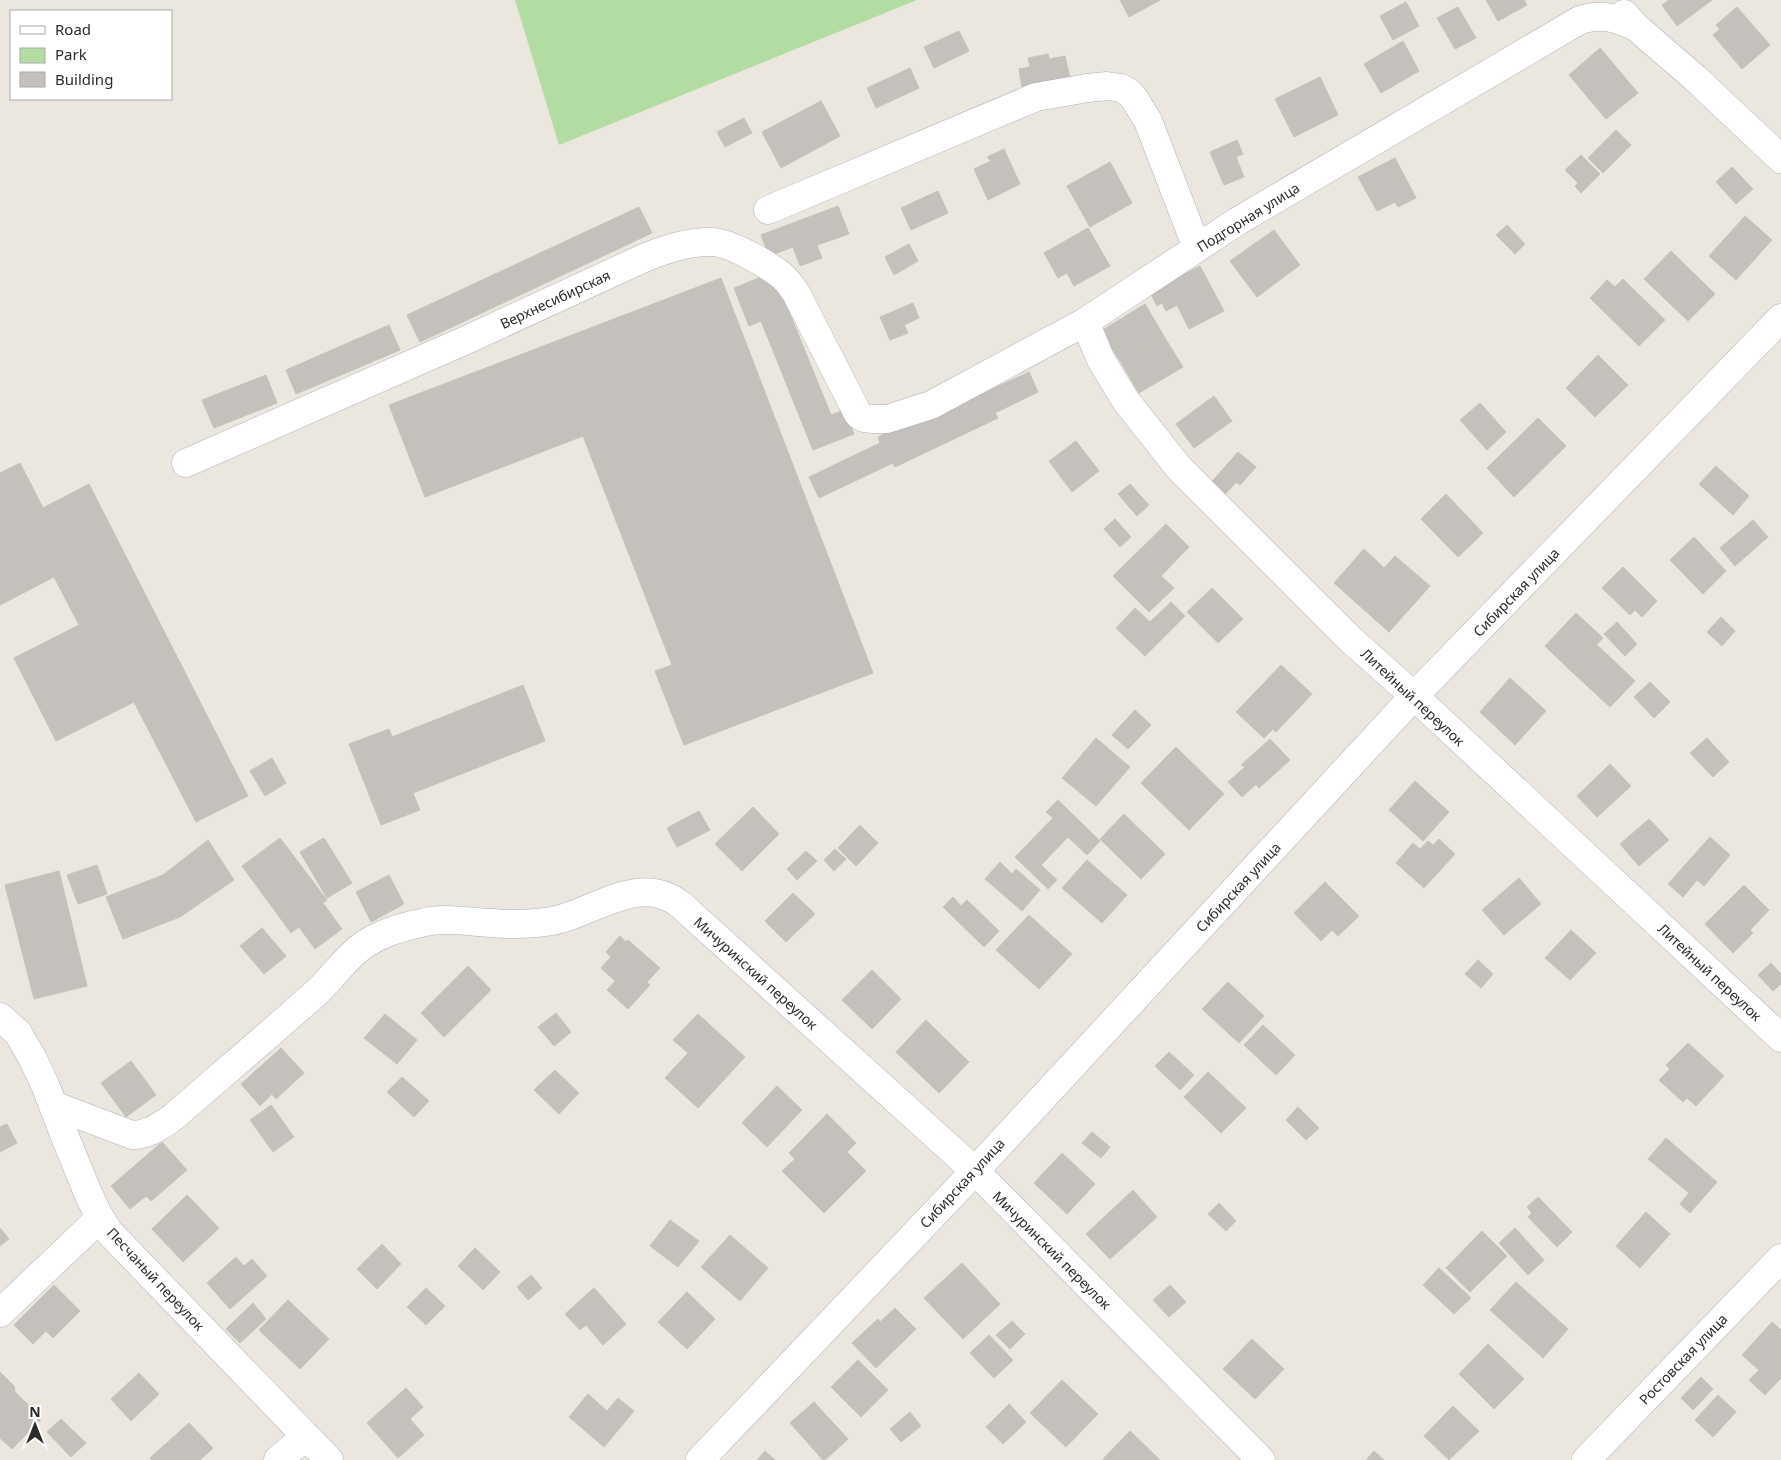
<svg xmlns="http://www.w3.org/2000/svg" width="1781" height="1460" font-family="'Noto Sans',sans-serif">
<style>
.green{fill:#b3dca2}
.building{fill:#c4c0bb;stroke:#c7c2b9}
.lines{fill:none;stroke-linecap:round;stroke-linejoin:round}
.minor-casing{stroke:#b0b1ba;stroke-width:29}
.minor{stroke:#fff;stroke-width:28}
.labels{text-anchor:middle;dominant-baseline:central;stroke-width:4;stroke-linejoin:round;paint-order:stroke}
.street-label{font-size:14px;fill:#2b2b2b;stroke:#fff}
</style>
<rect width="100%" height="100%" fill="#ebe7df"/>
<!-- green -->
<path class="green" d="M 515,0 L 917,0 L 559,145 Z"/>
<!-- building -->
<path class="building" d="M 1120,0 L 1160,0 L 1129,17 Z
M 1486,0 L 1524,0 L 1527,5 L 1498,21 Z
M 1669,0 L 1712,0 L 1677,26 L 1662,5 Z
M 1406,2 L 1419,26 L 1393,40 L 1380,16 Z
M 1458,7 L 1476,38 L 1455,49 L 1437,18 Z
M 1737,7 L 1770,45 L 1742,69 L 1713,35 L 1720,29 L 1716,25 Z
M 959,31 L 969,51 L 934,68 L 924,47 Z
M 1403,41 L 1419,71 L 1381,93 L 1364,64 Z
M 1600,48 L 1638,93 L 1606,119 L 1569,75 Z
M 1048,54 L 1049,59 L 1065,56 L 1070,78 L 1022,87 L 1019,69 L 1030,67 L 1028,58 Z
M 910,68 L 919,88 L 876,108 L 867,88 Z
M 1320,77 L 1338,115 L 1294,137 L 1275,99 Z
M 821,101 L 840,136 L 781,168 L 762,132 Z
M 744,118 L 752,133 L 725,147 L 717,132 Z
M 1616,130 L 1631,145 L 1603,173 L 1588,158 Z
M 1237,140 L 1243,154 L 1236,157 L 1244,177 L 1224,185 L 1210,152 Z
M 1004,149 L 1020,184 L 988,200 L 974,169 L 991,161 L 987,157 Z
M 1581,155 L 1600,174 L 1581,193 L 1575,186 L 1578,183 L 1565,170 Z
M 1395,158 L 1416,198 L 1398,207 L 1395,202 L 1377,211 L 1358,177 Z
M 1110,162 L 1132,203 L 1090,227 L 1067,186 Z
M 1732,167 L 1753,189 L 1736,204 L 1716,182 Z
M 938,191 L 948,213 L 911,230 L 901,208 Z
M 838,206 L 849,234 L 817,245 L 822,258 L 800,266 L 793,247 L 769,256 L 761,235 Z
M 639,207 L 652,233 L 420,342 L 407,315 Z
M 1745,216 L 1772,240 L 1736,280 L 1709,256 Z
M 1507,225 L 1525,244 L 1515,254 L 1496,235 Z
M 1088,228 L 1110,266 L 1074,286 L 1067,273 L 1058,278 L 1044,253 Z
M 1274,230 L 1300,265 L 1257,297 L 1230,261 Z
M 909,244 L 918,261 L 894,275 L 885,257 Z
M 1671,251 L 1715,294 L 1688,321 L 1644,279 Z
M 1200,266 L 1224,311 L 1189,329 L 1177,305 L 1166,311 L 1162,303 L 1157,306 L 1150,292 Z
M 773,272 L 831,415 L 844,410 L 854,434 L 813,450 L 761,321 L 749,326 L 734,288 Z
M 721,278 L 873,673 L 684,745 L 655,671 L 672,665 L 583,436 L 425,497 L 389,405 Z
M 1623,279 L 1665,320 L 1639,346 L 1590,298 L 1607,280 L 1615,287 Z
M 913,303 L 919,318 L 904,325 L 908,333 L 890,340 L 880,317 Z
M 1145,304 L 1165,338 L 1122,364 L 1101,331 Z
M 389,325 L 400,350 L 296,394 L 286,370 Z
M 1165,338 L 1183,367 L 1139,393 L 1122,364 Z
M 1598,355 L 1628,385 L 1595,417 L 1566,388 Z
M 1029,372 L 1038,392 L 995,413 L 998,418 L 895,467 L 893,463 L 819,498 L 809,477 L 880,443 L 878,437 L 949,404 L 951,408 Z
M 266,375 L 277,403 L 214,428 L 202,400 Z
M 1214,396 L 1232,421 L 1194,448 L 1176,424 Z
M 1480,403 L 1506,432 L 1487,450 L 1460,420 Z
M 1538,418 L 1566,446 L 1514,497 L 1487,468 Z
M 1076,441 L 1099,471 L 1072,492 L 1049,461 Z
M 1238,452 L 1256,467 L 1240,485 L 1236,482 L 1222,498 L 1208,486 Z
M 20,463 L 43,508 L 89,484 L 248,796 L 196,822 L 134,702 L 56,741 L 14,658 L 79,625 L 54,577 L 0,605 L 0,473 Z
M 1716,466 L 1749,496 L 1733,515 L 1699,484 Z
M 1130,484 L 1149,505 L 1137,516 L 1118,494 Z
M 1446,494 L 1483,533 L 1458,557 L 1421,519 Z
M 1115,519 L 1131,537 L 1120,547 L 1104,529 Z
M 1753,520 L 1768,537 L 1735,566 L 1720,548 Z
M 1166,524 L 1189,547 L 1161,576 L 1174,588 L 1149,612 L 1113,576 Z
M 1694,537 L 1726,571 L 1703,594 L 1670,560 Z
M 1364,549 L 1384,568 L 1395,556 L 1430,586 L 1389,632 L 1334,583 Z
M 1623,567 L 1657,601 L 1642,617 L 1635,610 L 1630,615 L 1602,588 Z
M 1212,588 L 1243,619 L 1218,643 L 1187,612 Z
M 1171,602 L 1185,616 L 1145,656 L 1116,628 L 1135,608 L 1150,622 Z
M 1576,613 L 1603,638 L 1571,671 L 1545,646 Z
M 1721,617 L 1735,631 L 1722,646 L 1707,632 Z
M 1617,622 L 1637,644 L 1625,656 L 1604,634 Z
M 1597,645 L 1610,657 L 1585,684 L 1571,671 Z
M 1610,657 L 1635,681 L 1610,707 L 1585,684 Z
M 1281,665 L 1312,694 L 1276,732 L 1273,729 L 1264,738 L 1236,712 Z
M 1510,678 L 1546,711 L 1515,745 L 1480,712 Z
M 1650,682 L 1670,702 L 1654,718 L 1634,697 Z
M 523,685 L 545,741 L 413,793 L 420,810 L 381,825 L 349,744 L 389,729 L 392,737 Z
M 1135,710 L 1151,725 L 1128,749 L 1112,735 Z
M 1096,738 L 1130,767 L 1096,806 L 1062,778 Z
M 1707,738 L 1729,762 L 1713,777 L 1690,753 Z
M 1270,739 L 1290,760 L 1259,788 L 1256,784 L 1242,797 L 1228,782 L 1245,767 L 1241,765 Z
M 1176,747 L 1224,794 L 1189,830 L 1141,783 Z
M 272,758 L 286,783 L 265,796 L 250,771 Z
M 1610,764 L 1631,786 L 1597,817 L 1577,796 Z
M 1415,781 L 1449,812 L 1423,841 L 1389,810 Z
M 1058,800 L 1100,841 L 1087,855 L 1068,837 L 1041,865 L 1057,880 L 1048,889 L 1015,857 L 1053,818 L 1046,812 Z
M 753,807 L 779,834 L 742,871 L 715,844 Z
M 699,811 L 710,830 L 677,847 L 667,828 Z
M 1124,814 L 1165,854 L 1141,879 L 1100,839 Z
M 1649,819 L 1669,840 L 1639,866 L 1620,844 Z
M 860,825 L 878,843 L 856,866 L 838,848 Z
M 1710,837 L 1730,855 L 1704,886 L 1697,880 L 1683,897 L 1668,884 Z
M 280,838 L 327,900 L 323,903 L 342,929 L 315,949 L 299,927 L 291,933 L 242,866 Z
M 324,838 L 352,883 L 327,898 L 300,852 Z
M 1439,839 L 1455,854 L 1424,888 L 1396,863 L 1413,843 L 1420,849 L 1428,841 L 1433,845 Z
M 208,840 L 234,880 L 180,917 L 123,939 L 106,897 L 163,875 Z
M 835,849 L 846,859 L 834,871 L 824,860 Z
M 806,851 L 817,861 L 797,880 L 787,869 Z
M 1087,860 L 1127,895 L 1102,923 L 1062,888 Z
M 1000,862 L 1012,874 L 1016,869 L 1040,890 L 1022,911 L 985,879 Z
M 97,865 L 107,894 L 78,904 L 67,875 Z
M 59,871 L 87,986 L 34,999 L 5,885 Z
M 389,875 L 404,904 L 371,922 L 356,892 Z
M 1519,878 L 1541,904 L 1504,935 L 1482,910 Z
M 1325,882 L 1359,916 L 1338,936 L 1332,930 L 1321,941 L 1294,913 Z
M 1744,885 L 1769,910 L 1750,930 L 1753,933 L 1733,953 L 1705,924 Z
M 793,893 L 815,914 L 786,942 L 765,921 Z
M 953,897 L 961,906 L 967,900 L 999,931 L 984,947 L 943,907 Z
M 1029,915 L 1072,954 L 1039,989 L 996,950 Z
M 262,928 L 286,956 L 264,974 L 240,946 Z
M 1571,930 L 1596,953 L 1570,980 L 1545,958 Z
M 620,936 L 626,942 L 628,940 L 660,968 L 647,982 L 650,985 L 628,1009 L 607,990 L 615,981 L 601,968 L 611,957 L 606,952 Z
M 1478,960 L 1493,974 L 1481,988 L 1465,974 Z
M 1771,963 L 1781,974 L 1781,984 L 1773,991 L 1758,975 Z
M 468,966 L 491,990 L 444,1037 L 421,1013 Z
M 872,970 L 901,999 L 872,1029 L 842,1000 Z
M 1228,982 L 1264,1016 L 1239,1043 L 1202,1009 Z
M 556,1013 L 571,1032 L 554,1046 L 538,1027 Z
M 385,1014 L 417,1040 L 397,1064 L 364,1038 Z
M 698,1014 L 745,1057 L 698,1108 L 665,1078 L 688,1053 L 673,1040 Z
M 926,1020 L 969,1062 L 939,1093 L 896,1052 Z
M 1263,1025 L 1295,1055 L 1276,1075 L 1244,1045 Z
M 1688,1043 L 1724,1076 L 1696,1106 L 1687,1098 L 1683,1102 L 1659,1080 L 1670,1069 L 1666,1065 Z
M 281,1048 L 304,1073 L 276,1099 L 272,1094 L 260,1106 L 241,1084 Z
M 1169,1052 L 1194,1075 L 1180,1090 L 1155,1066 Z
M 131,1061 L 156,1095 L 126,1117 L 101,1083 Z
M 555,1070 L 579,1093 L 559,1114 L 534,1090 Z
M 1208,1072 L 1246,1108 L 1221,1133 L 1184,1097 Z
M 402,1077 L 429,1101 L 414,1117 L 387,1092 Z
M 777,1086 L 802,1110 L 767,1147 L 742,1123 Z
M 271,1105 L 294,1137 L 273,1152 L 250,1120 Z
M 1298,1107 L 1319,1128 L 1306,1140 L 1286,1120 Z
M 827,1114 L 856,1143 L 847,1152 L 866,1171 L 824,1213 L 782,1171 L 795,1159 L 789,1153 Z
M 7,1124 L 17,1143 L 0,1152 L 0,1127 Z
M 1092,1132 L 1110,1147 L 1101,1158 L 1082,1143 Z
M 1666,1138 L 1717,1182 L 1690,1213 L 1680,1204 L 1689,1193 L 1648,1159 Z
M 162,1142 L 187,1170 L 151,1201 L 146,1196 L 130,1209 L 111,1186 Z
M 1062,1153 L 1095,1184 L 1067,1214 L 1034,1183 Z
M 1133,1190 L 1157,1217 L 1110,1259 L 1086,1234 Z
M 187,1195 L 219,1228 L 183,1262 L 152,1229 Z
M 1538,1197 L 1572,1232 L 1557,1247 L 1528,1217 L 1532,1213 L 1527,1207 Z
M 1219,1203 L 1236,1221 L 1226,1231 L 1208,1214 Z
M 1646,1212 L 1670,1234 L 1640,1268 L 1616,1246 Z
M 670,1220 L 699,1241 L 678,1267 L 650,1246 Z
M 0,1228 L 9,1239 L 0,1246 Z
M 1515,1228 L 1544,1260 L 1528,1275 L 1499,1243 Z
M 1482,1231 L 1507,1256 L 1470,1292 L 1446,1268 Z
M 730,1235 L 768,1268 L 740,1301 L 701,1267 Z
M 382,1244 L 401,1264 L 377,1289 L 357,1269 Z
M 475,1248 L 500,1272 L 483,1290 L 458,1266 Z
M 236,1257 L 244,1266 L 252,1259 L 267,1276 L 230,1309 L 207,1283 Z
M 962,1263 L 1000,1304 L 963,1339 L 924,1298 Z
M 1439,1268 L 1471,1298 L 1454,1314 L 1423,1285 Z
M 531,1275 L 542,1288 L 528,1300 L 517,1287 Z
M 1516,1282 L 1568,1329 L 1543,1358 L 1490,1310 Z
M 54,1285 L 80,1311 L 53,1338 L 46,1331 L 33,1344 L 14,1325 Z
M 1170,1285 L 1186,1302 L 1169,1317 L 1153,1300 Z
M 426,1288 L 445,1306 L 426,1325 L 407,1307 Z
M 594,1288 L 626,1324 L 603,1345 L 586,1325 L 580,1330 L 565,1314 Z
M 687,1292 L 715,1319 L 687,1349 L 658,1322 Z
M 288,1300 L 329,1339 L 300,1369 L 259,1330 Z
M 253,1303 L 266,1319 L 240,1343 L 226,1329 Z
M 895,1308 L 916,1329 L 876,1368 L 852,1343 L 878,1319 L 880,1322 Z
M 1012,1321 L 1025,1334 L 1010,1349 L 996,1335 Z
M 1772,1322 L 1781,1330 L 1781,1378 L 1765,1395 L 1749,1380 L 1759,1370 L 1742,1355 Z
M 989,1335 L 1013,1360 L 994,1378 L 970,1353 Z
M 1252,1339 L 1284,1369 L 1255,1399 L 1223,1369 Z
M 1488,1344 L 1524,1379 L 1494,1409 L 1459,1374 Z
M 858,1360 L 888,1390 L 861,1417 L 831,1387 Z
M 0,1372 L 14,1386 L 15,1392 L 42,1418 L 12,1449 L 0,1438 Z
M 139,1373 L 159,1394 L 131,1421 L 111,1399 Z
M 1701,1377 L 1713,1389 L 1693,1410 L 1681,1398 Z
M 1062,1380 L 1098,1414 L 1066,1447 L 1030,1413 Z
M 406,1388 L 423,1407 L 410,1419 L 424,1435 L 398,1458 L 367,1423 Z
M 588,1394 L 607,1411 L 618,1398 L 634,1411 L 604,1447 L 569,1417 Z
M 1718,1395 L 1736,1412 L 1713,1437 L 1695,1420 Z
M 814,1402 L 848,1439 L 825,1460 L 823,1460 L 790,1423 Z
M 1009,1404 L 1026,1422 L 1003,1444 L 986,1427 Z
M 1453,1406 L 1479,1431 L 1449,1460 L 1424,1436 Z
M 910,1412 L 921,1426 L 901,1442 L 890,1429 Z
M 61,1419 L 86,1443 L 71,1457 L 47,1432 Z
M 189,1423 L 213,1448 L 200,1460 L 152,1460 L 150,1458 Z
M 1130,1431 L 1159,1459 L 1158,1460 L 1105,1460 L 1103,1459 Z
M 765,1451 L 775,1460 L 757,1460 Z
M 1374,1451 L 1384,1460 L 1366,1460 Z"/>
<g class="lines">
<defs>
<path id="minor" d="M 1624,14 L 1636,27 L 1695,78 L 1781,159
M 768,210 L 1036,97 L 1088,88 L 1107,86 L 1121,88 L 1128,92 L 1134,98 L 1148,121 L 1197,248
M 1085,322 L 1101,360 L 1126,401 L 1179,468 L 1350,639 L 1414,696 L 1781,1038
M 186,463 L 464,341 L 646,257 C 667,249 689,241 713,242 C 731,243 767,264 781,275 C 787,280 792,287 796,293 L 858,414 L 864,418 L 873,419 L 887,419 L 931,405 L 1085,322 L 1238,221 L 1580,20 C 1602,13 1616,18 1636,27
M 0,1017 L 18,1033 L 33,1059 L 46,1087 L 65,1137 L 88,1193 L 98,1214 L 109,1232 L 329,1460
M 53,1105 L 132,1135 C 148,1135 158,1127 171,1119 C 219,1077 269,1035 317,992 C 333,977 346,957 365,944 C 382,933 401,927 421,923 C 445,917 468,922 492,923 C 513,925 536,924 557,920 C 598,910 641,873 681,905 L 975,1171 L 1261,1460
M 0,1313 L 100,1218
M 278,1460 L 306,1436
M 700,1460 L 975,1171 L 1414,696 L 1781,318
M 1586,1460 L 1781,1258"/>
</defs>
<!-- minor casing -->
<use href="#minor" class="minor-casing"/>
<!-- minor -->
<use href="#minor" class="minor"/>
</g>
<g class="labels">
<!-- street labels -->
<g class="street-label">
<text transform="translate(1248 217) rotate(-32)">Подгорная улица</text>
<text transform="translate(555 299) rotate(-25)">Верхнесибирская</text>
<text transform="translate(1516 592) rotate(-46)">Сибирская улица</text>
<text transform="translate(1413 697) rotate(43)">Литейный переулок</text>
<text transform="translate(1238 887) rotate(-47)">Сибирская улица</text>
<text transform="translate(1710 972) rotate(43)">Литейный переулок</text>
<text transform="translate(756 973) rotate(42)">Мичуринский переулок</text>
<text transform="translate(962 1183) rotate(-47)">Сибирская улица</text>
<text transform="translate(1052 1250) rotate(45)">Мичуринский переулок</text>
<text transform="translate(156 1279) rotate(47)">Песчаный переулок</text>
<text transform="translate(1683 1359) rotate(-46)">Ростовская улица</text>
</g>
</g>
<!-- legend -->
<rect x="10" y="10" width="162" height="90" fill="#ffffff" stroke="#aaaaaa"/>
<rect x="20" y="26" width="25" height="8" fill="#ffffff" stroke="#aaaaaa"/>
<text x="55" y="35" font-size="15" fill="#2b2b2b">Road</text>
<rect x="20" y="48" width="25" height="15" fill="#b3dca2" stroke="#aaaaaa"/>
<text x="55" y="60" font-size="15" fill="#2b2b2b">Park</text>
<rect x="20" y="72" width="25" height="15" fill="#c4c0bb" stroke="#aaaaaa"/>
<text x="55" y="85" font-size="15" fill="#2b2b2b">Building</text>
<!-- north arrow -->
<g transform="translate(35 1425)" stroke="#ffffff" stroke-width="4" paint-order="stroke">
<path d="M0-4L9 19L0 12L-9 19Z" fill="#2b2b2b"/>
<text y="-8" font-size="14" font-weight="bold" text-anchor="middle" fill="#2b2b2b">N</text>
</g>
</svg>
